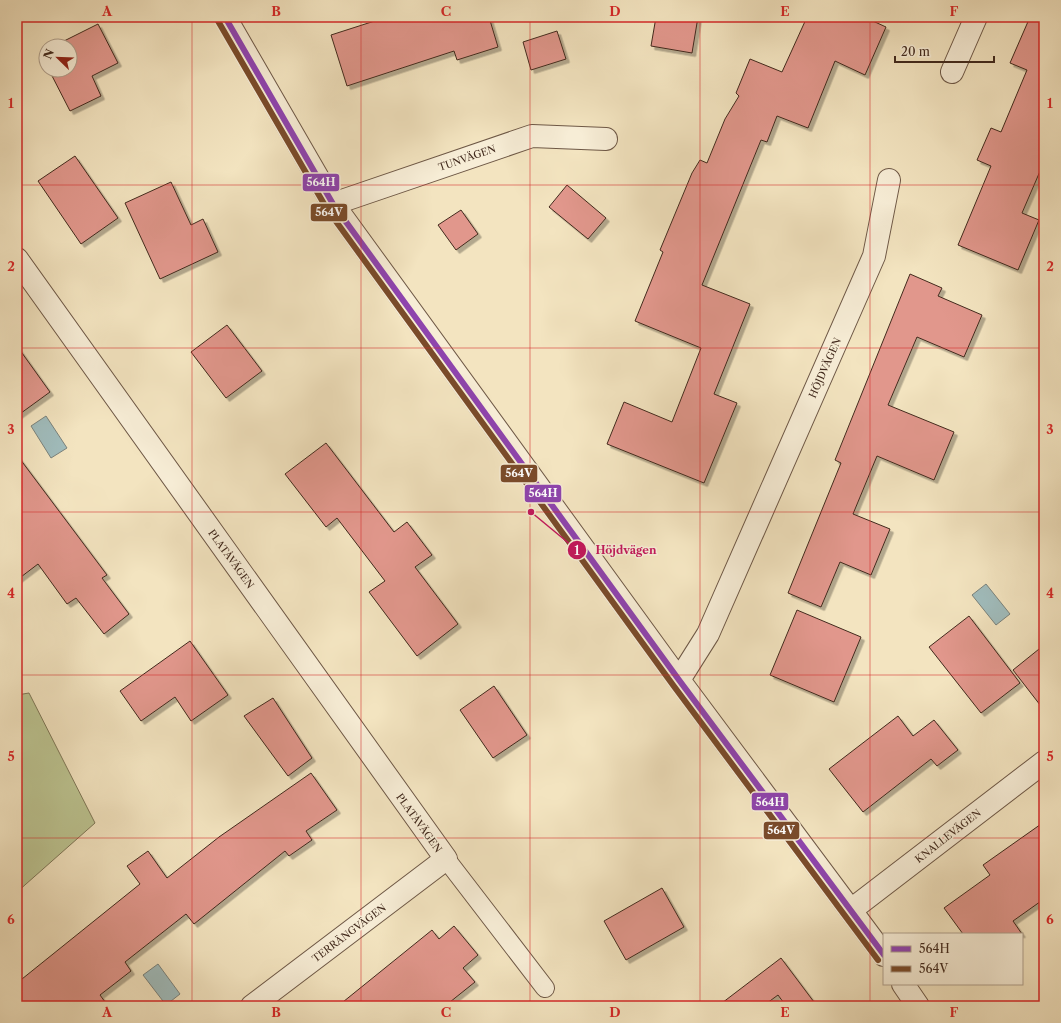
<svg xmlns="http://www.w3.org/2000/svg" width="1061" height="1023" font-family="'Libre Caslon Text',serif">
<style>
.green{fill:#bcc491;stroke:#7f7757}
.water{fill:#a0bcbc;stroke:#7a827c}
.building{fill:#e1978c;stroke:#422a1d;filter:url(#shadow)}
.lines{fill:none;stroke-linecap:round;stroke-linejoin:round}
.lane-casing{stroke:#6e5846;stroke-width:20}
.street-casing{stroke:#6e5846;stroke-width:24}
.lane{stroke:#f7edd6;stroke-width:18}
.street{stroke:#f7edd6;stroke-width:22}
.bus-1-casing{stroke:#f7edd6;stroke-width:9}
.bus-2-casing{stroke:#f7edd6;stroke-width:9}
.bus-1{stroke:#8e44ad;stroke-width:6}
.bus-2{stroke:#7a4b2a;stroke-width:6}
.grid{fill:none;stroke:#d62828;stroke-width:1;stroke-opacity:0.55}
.labels{text-anchor:middle;dominant-baseline:central;stroke-width:3;stroke-linejoin:round;paint-order:stroke}
.street-label{font-size:10px;fill:#422a1d;stroke:#f7edd6}
.leader{fill:none;stroke:#c2185b;stroke-width:1.5}
.callout-dot{fill:#c2185b;stroke:#f7edd6;stroke-width:1.5}
.mark-label{font-size:12px;text-anchor:middle;font-weight:bold;fill:#fff}
.callout-label{font-size:11px;text-anchor:middle;font-weight:bold;fill:#c2185b;stroke:#f7edd6;stroke-width:3;stroke-linejoin:round;paint-order:stroke}
.line-badge{stroke:#f7edd6;stroke-width:1.5}
.badge-label{font-size:11px;text-anchor:middle;font-weight:bold;fill:#fff}
.neatline{fill:none;stroke:#d62828;stroke-width:1.5}
.grid-label{font-size:13px;text-anchor:middle;font-weight:bold;fill:#d62828}
</style>
<defs>
<filter id="shadow"><feDropShadow dx="3.5" dy="3.5" stdDeviation="0" flood-color="#0004"/></filter>
</defs>
<rect width="100%" height="100%" fill="#f3e4c0"/>
<filter id="stains"><feTurbulence type="fractalNoise" baseFrequency=".005" numOctaves="4"/><feColorMatrix values="0 0 0 0 .2 0 0 0 0 .09 0 0 0 0 .02 0 0 0 .5 -.17"/></filter>
<radialGradient id="worn" r=".72"><stop offset=".6" stop-color="#630" stop-opacity="0"/><stop offset="1" stop-color="#630" stop-opacity=".3"/></radialGradient>
<!-- green -->
<path class="green" d="M 29,693 L 95,823 L 17,892 L 17,695 Z"/>
<!-- water -->
<path class="water" d="M 46,416 L 67,448 L 51,458 L 31,426 Z
M 986,584 L 1010,614 L 996,625 L 972,595 Z
M 158,964 L 180,994 L 166,1005 L 143,975 Z"/>
<!-- building -->
<path class="building" d="M 387,17 L 489,17 L 498,47 L 457,60 L 454,51 L 347,86 L 331,35 Z
M 656,17 L 698,17 L 692,53 L 651,46 Z
M 807,17 L 864,17 L 886,27 L 865,75 L 835,61 L 808,128 L 777,116 L 767,142 L 761,140 L 702,285 L 750,304 L 714,394 L 737,403 L 704,483 L 607,444 L 624,402 L 672,422 L 701,348 L 635,321 L 663,252 L 660,250 L 692,173 L 700,160 L 707,163 L 725,119 L 739,96 L 736,93 L 750,59 L 782,72 Z
M 1030,17 L 1044,17 L 1044,162 L 1022,213 L 1039,220 L 1018,270 L 958,245 L 991,166 L 977,160 L 991,128 L 1001,132 L 1027,70 L 1010,63 Z
M 98,24 L 118,63 L 92,76 L 101,96 L 70,111 L 49,70 L 70,70 L 70,46 L 54,46 Z
M 557,31 L 566,59 L 531,70 L 523,42 Z
M 75,156 L 118,218 L 81,244 L 38,181 Z
M 171,182 L 191,225 L 203,219 L 218,252 L 160,279 L 125,203 Z
M 567,185 L 606,218 L 588,239 L 549,207 Z
M 461,210 L 478,234 L 456,250 L 438,225 Z
M 910,274 L 942,288 L 938,296 L 982,315 L 964,357 L 917,337 L 888,405 L 954,432 L 934,480 L 877,456 L 853,514 L 890,529 L 871,575 L 840,562 L 821,607 L 788,593 L 841,463 L 835,460 Z
M 227,325 L 262,371 L 226,398 L 191,352 Z
M 17,346 L 50,392 L 17,416 Z
M 326,443 L 394,532 L 407,522 L 432,555 L 415,567 L 458,624 L 417,656 L 369,592 L 385,581 L 337,518 L 326,527 L 285,474 Z
M 17,455 L 107,575 L 102,578 L 129,614 L 104,634 L 76,598 L 67,604 L 38,564 L 17,580 Z
M 797,610 L 861,637 L 834,702 L 770,675 Z
M 969,616 L 1020,683 L 981,713 L 929,647 Z
M 190,641 L 228,695 L 191,721 L 175,697 L 141,721 L 120,691 Z
M 1044,645 L 1044,710 L 1013,670 Z
M 494,686 L 527,735 L 493,758 L 460,710 Z
M 273,698 L 312,758 L 288,776 L 244,716 Z
M 898,716 L 913,736 L 934,720 L 958,750 L 937,766 L 931,759 L 863,812 L 829,769 Z
M 311,773 L 337,810 L 306,831 L 312,840 L 289,856 L 285,851 L 194,924 L 186,914 L 125,962 L 131,971 L 100,995 L 108,1006 L 17,1006 L 17,983 L 140,884 L 127,866 L 148,851 L 167,878 L 219,837 Z
M 1044,822 L 1044,899 L 1013,921 L 1022,934 L 963,934 L 944,908 L 990,875 L 983,865 Z
M 662,888 L 684,927 L 626,960 L 604,921 Z
M 454,926 L 478,955 L 463,968 L 475,982 L 445,1006 L 338,1006 L 432,930 L 439,939 Z
M 781,958 L 817,1006 L 786,1006 L 778,995 L 763,1006 L 718,1006 Z"/>
<g class="lines">
<defs>
<path id="lane" d="M 446,859 L 545,988"/>
<path id="street" d="M 225,17 L 333,204 L 679,680 L 884,955
M 952,72 L 976,17
M 333,204 L 532,136 L 606,139
M 17,259 L 446,859 L 252,1006
M 679,680 L 708,634 L 874,256 L 889,180
M 851,910 L 1044,762
M 903,984 L 918,1006"/>
</defs>
<!-- lane casing -->
<use href="#lane" class="lane-casing"/>
<!-- street casing -->
<use href="#street" class="street-casing"/>
<!-- lane -->
<use href="#lane" class="lane"/>
<!-- street -->
<use href="#street" class="street"/>
<defs>
<path id="bus-1" d="M 225,17 L 333,204 L 679,680 L 884,955"/>
<path id="bus-2" d="M 218,21 L 327,209 L 673,685 L 878,960"/>
</defs>
<!-- bus-1 casing -->
<use href="#bus-1" class="bus-1-casing"/>
<!-- bus-2 casing -->
<use href="#bus-2" class="bus-2-casing"/>
<!-- bus-1 -->
<use href="#bus-1" class="bus-1"/>
<!-- bus-2 -->
<use href="#bus-2" class="bus-2"/>
</g>
<!-- grid -->
<path class="grid" d="M 192,17 L 192,1006M 361,17 L 361,1006M 530,17 L 530,1006M 700,17 L 700,1006M 870,17 L 870,1006M 17,185 L 1044,185M 17,348 L 1044,348M 17,512 L 1044,512M 17,675 L 1044,675M 17,838 L 1044,838"/>
<g class="labels">
<!-- street labels -->
<g class="street-label">
<text transform="translate(467 158) rotate(-19)">TUNVÄGEN</text>
<text transform="translate(825 368) rotate(-66)">HÖJDVÄGEN</text>
<text transform="translate(231 559) rotate(54)">PLATÅVÄGEN</text>
<text transform="translate(419 823) rotate(54)">PLATÅVÄGEN</text>
<text transform="translate(948 836) rotate(-38)">KNALLEVÄGEN</text>
<text transform="translate(349 933) rotate(-37)">TERRÄNGVÄGEN</text>
</g>
</g>
<!-- callouts -->
<path class="leader" d="M531 512L577 550"/>
<g class="callout-dot">
<circle cx="531" cy="512" r="4"/>
<circle cx="577" cy="550" r="10"/>
</g>
<g class="mark-label">
<text x="577" y="555">1</text>
</g>
<g class="callout-label">
<text x="626" y="554">Höjdvägen</text>
</g>
<g class="line-badge">
<rect x="302" y="173" width="38" height="19" rx="4" fill="#8e44ad"/>
<rect x="310" y="203" width="38" height="19" rx="4" fill="#7a4b2a"/>
<rect x="500" y="464" width="38" height="19" rx="4" fill="#7a4b2a"/>
<rect x="524" y="484" width="38" height="19" rx="4" fill="#8e44ad"/>
<rect x="751" y="792" width="38" height="19" rx="4" fill="#8e44ad"/>
<rect x="763" y="821" width="37" height="19" rx="4" fill="#7a4b2a"/>
</g>
<g class="badge-label">
<text x="321" y="186">564H</text>
<text x="329" y="216">564V</text>
<text x="519" y="477">564V</text>
<text x="543" y="497">564H</text>
<text x="770" y="806">564H</text>
<text x="781" y="834">564V</text>
</g>
<!-- margin -->
<rect width="1061" height="1023" fill="none" stroke="#f3e4c0" stroke-width="44"/>
<!-- legend -->
<rect x="883" y="933" width="140" height="52" fill="#f7edd6" stroke="#af9f8c"/>
<rect x="891" y="946" width="20" height="6" fill="#8e44ad" stroke="#af9f8c"/>
<text x="919" y="953" font-size="12" fill="#422a1d">564H</text>
<rect x="891" y="966" width="20" height="6" fill="#7a4b2a" stroke="#af9f8c"/>
<text x="919" y="973" font-size="12" fill="#422a1d">564V</text>
<!-- north arrow -->
<g transform="translate(58 58) rotate(293)"><circle r="19" fill="#f7edd6" stroke="#af9f8c"/>
<path d="M0-3L7 15L0 10L-7 15Z" fill="#8f2418"/>
<text y="-6" font-size="11" font-weight="bold" text-anchor="middle" fill="#422a1d">N</text>
</g>
<!-- scale -->
<path d="M895 56v6h99v-6" fill="none" stroke="#422a1d" stroke-width="2"/>
<text x="901" y="56" font-size="12" fill="#422a1d" stroke="#f7edd6" stroke-width="3" paint-order="stroke">20 m</text>
<rect x="22" y="22" width="1017" height="979" class="neatline"/>
<g class="grid-label">
<text x="107" y="16">A</text>
<text x="276" y="16">B</text>
<text x="446" y="16">C</text>
<text x="615" y="16">D</text>
<text x="785" y="16">E</text>
<text x="954" y="16">F</text>
<text x="11" y="108">1</text>
<text x="1050" y="108">1</text>
<text x="11" y="271">2</text>
<text x="1050" y="271">2</text>
<text x="11" y="434">3</text>
<text x="1050" y="434">3</text>
<text x="11" y="598">4</text>
<text x="1050" y="598">4</text>
<text x="11" y="761">5</text>
<text x="1050" y="761">5</text>
<text x="11" y="924">6</text>
<text x="1050" y="924">6</text>
<text x="107" y="1017">A</text>
<text x="276" y="1017">B</text>
<text x="446" y="1017">C</text>
<text x="615" y="1017">D</text>
<text x="785" y="1017">E</text>
<text x="954" y="1017">F</text>
</g>
<rect width="100%" height="100%" filter="url(#stains)"/>
<rect width="100%" height="100%" fill="url(#worn)"/>
</svg>
